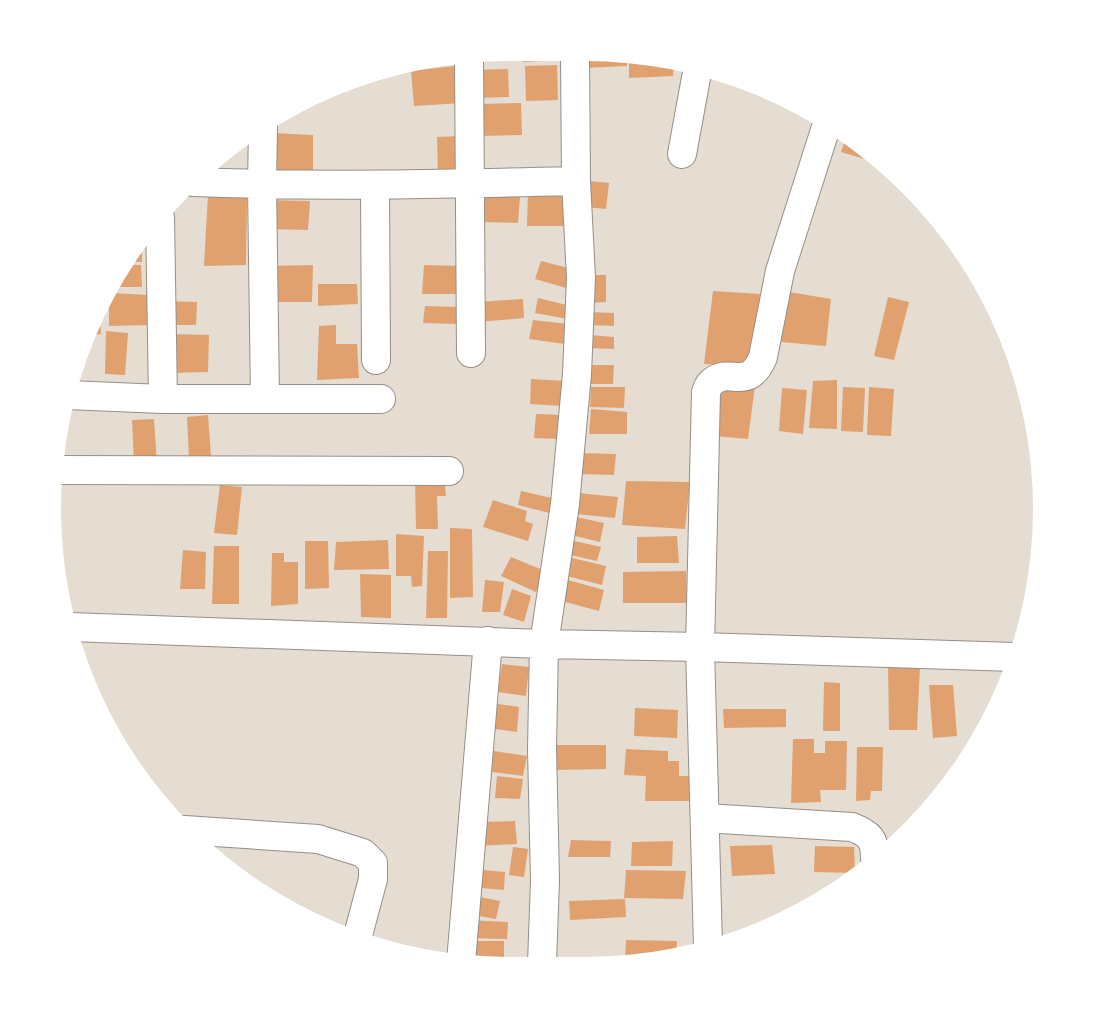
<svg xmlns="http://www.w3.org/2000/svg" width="1094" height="1018" font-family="Ubuntu,sans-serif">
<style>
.building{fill:#e1a16e}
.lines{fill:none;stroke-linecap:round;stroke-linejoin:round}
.street-casing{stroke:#978f86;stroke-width:30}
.street{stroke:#fff;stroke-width:28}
</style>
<rect width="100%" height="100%" fill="#e5dcd2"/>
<!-- building -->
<path class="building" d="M 615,54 L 627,56 L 627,66 L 584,68 L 585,55 Z
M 561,56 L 561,60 L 523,62 L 523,57 Z
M 629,56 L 674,63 L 673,76 L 629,78 Z
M 518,57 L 518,60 L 475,62 L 475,59 Z
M 557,65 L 558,100 L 526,101 L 525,66 Z
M 455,66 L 461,103 L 414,106 L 411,71 Z
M 508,69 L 509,97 L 473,98 L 473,70 Z
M 521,103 L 522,135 L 479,136 L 479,104 Z
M 273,133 L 313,135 L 313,173 L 272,174 Z
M 461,136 L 463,176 L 438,177 L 437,137 Z
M 846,136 L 881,164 L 841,152 Z
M 589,181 L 609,183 L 606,209 L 586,207 Z
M 528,190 L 568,191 L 569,226 L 527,226 Z
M 208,195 L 247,196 L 246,265 L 204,266 Z
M 485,195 L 520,196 L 518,223 L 484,222 Z
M 266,200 L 310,201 L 308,230 L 265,229 Z
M 142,243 L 142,262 L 130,262 Z
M 541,261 L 572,269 L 566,288 L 535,279 Z
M 127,265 L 141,265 L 142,287 L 113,287 Z
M 313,265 L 312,302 L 268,302 L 269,266 Z
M 424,265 L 462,266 L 460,294 L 422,294 Z
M 592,275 L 606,275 L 606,302 L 592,303 Z
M 318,284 L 357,284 L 358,304 L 318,306 Z
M 713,291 L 760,294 L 753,366 L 704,364 Z
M 789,292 L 831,299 L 826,346 L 781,342 Z
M 109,293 L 149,295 L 150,325 L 109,326 Z
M 888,297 L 909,302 L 894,360 L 874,356 Z
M 538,298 L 571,306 L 568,319 L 535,313 Z
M 523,299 L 524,318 L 478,322 L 478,302 Z
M 165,301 L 197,302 L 196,325 L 165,325 Z
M 425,306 L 459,307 L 457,324 L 423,323 Z
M 99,310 L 101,334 L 89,335 Z
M 589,312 L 614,313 L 614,326 L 589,325 Z
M 533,320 L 568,324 L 565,344 L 529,339 Z
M 336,325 L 336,344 L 357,344 L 359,378 L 317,380 L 319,326 Z
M 106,331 L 128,333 L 125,375 L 105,374 Z
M 169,334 L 209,335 L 208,372 L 168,373 Z
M 590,335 L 614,337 L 614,349 L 589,348 Z
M 592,365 L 614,365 L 613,384 L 590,384 Z
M 531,379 L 566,381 L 564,406 L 530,404 Z
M 837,380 L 837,429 L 809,428 L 813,381 Z
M 720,383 L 755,386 L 748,439 L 714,436 Z
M 591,387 L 625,387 L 624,408 L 590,407 Z
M 843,387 L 865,388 L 863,432 L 841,431 Z
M 869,387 L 894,389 L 891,436 L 867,435 Z
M 782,388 L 807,390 L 803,434 L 779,431 Z
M 591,409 L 627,412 L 627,434 L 589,434 Z
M 536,414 L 561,415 L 560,439 L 534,438 Z
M 208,415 L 211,456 L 189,458 L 187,417 Z
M 154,419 L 157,464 L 134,464 L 132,420 Z
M 581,453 L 616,454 L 614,475 L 580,474 Z
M 415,475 L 444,475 L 446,496 L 437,496 L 438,529 L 416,529 Z
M 626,481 L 690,482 L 685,529 L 622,525 Z
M 220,485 L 242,487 L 237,535 L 214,533 Z
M 521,491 L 556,499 L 553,514 L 518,505 Z
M 578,493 L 618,497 L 615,518 L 577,514 Z
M 493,500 L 527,511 L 525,521 L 533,524 L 528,541 L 483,527 Z
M 576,517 L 604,523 L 600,542 L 571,535 Z
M 450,528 L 472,529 L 473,597 L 450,598 Z
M 396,534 L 424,536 L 422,586 L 412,587 L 411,576 L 396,576 Z
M 677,536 L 679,563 L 637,563 L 637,537 Z
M 388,540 L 389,569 L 334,570 L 336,542 Z
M 570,540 L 601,547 L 597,561 L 566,554 Z
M 305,541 L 328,541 L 329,588 L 305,589 Z
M 214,546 L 239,546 L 239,604 L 212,604 Z
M 183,550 L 206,552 L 205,589 L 180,589 Z
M 428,551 L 448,551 L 447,618 L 426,618 Z
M 272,553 L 284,553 L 284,562 L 298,562 L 298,604 L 271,606 Z
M 511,557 L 545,571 L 536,592 L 501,576 Z
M 568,557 L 606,566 L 602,585 L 563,575 Z
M 686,571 L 687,603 L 623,603 L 623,572 Z
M 360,574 L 391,575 L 391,618 L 361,617 Z
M 564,579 L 604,590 L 599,611 L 558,600 Z
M 485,580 L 504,582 L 500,612 L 482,612 Z
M 512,589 L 531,596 L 524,622 L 503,615 Z
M 502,664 L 529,667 L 526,696 L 498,692 Z
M 888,665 L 920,666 L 917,730 L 889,730 Z
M 824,682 L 840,683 L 840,731 L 823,731 Z
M 929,685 L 953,685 L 957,736 L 933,738 Z
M 492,703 L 519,707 L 517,732 L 487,728 Z
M 635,708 L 678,710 L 677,738 L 634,736 Z
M 723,709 L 786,709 L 786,727 L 724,728 Z
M 793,739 L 814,739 L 814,753 L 825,753 L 825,741 L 847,741 L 846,790 L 820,790 L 821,802 L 791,803 Z
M 553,745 L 606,745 L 606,769 L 552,770 Z
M 857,747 L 883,747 L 882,791 L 871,791 L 870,800 L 856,801 Z
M 626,749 L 668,751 L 668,761 L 679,761 L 679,776 L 689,776 L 689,801 L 645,801 L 646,776 L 624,775 Z
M 488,750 L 527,756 L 523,776 L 485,771 Z
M 497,776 L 523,779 L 520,799 L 495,798 Z
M 515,821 L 517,844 L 477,846 L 478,822 Z
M 571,840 L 611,841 L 610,857 L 568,857 Z
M 673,841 L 672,866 L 631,866 L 632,842 Z
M 772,845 L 775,874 L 732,876 L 730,846 Z
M 815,846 L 854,847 L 855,873 L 814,872 Z
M 513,847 L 528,849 L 524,877 L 509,875 Z
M 472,869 L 505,872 L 504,890 L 470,887 Z
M 626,870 L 686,871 L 683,899 L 624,898 Z
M 470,895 L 500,901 L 496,919 L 467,914 Z
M 625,899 L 626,917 L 570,920 L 569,901 Z
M 466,920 L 508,922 L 507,939 L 466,938 Z
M 626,940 L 677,941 L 676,956 L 625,962 Z
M 469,941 L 504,941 L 504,962 L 467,961 Z"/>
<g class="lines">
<defs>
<path id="street" d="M 469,59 L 471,353
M 263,127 L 262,185 L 265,398
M 682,154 L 698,67
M 193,182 C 321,187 448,184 576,181
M 375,185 L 376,360
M 67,395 L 163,399 L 160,217
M 163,399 L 381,399
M 55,470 L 449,471
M 70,627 L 544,644 L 700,647 L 1015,657
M 705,818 L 852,827 C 870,834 875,839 875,859
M 185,830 L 318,839 L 363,853 L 373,863 L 373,879 L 357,939
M 708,946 L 700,647 L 706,392 C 707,389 709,384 712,382 C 730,366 748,393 763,357 L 780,271 L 827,124
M 461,962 L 488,641
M 542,964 L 545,880 L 542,749 L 544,644 L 565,504 L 577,374 L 581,278 L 576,181 L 575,55"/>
</defs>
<!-- street casing -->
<use href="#street" class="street-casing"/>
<!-- street -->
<use href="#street" class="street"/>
</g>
<!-- crop -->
<path d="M0 0H1094V1018H0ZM509 61H585A448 448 0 0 1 1033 509V509A448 448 0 0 1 585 957H509A448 448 0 0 1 61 509V509A448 448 0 0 1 509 61Z" fill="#fff" fill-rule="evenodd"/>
</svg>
